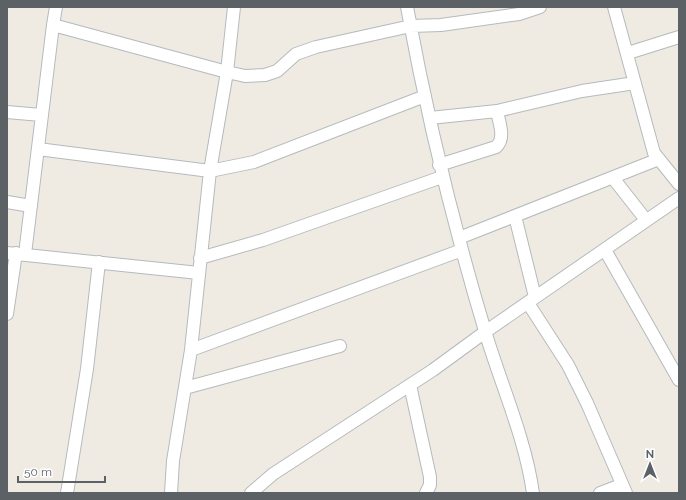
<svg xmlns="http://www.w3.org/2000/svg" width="686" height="500" font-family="Raleway,sans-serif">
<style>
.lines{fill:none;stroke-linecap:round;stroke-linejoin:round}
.minor-casing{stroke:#b5babe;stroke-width:14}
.minor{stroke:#fff;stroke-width:12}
</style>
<rect width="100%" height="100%" fill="#efebe2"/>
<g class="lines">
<defs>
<path id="minor" d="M 407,7 C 427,116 453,224 485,331 C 501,385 525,437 533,493
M 614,7 L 654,153 L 679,184
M 53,25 L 56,7
M 628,53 L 679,37
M 7,112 L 41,115
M 430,118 L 497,111
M 38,149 L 210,171 L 254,162 L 425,96
M 439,165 L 496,147 C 506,138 499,123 497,111 L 582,91 L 635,83
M 613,178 L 646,220
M 7,202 L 31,206
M 515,216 L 535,297
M 459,238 L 659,159
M 605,250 L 679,380
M 7,253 L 199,273
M 25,254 L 53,25 L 227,72 L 245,76 L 265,75 L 277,71 L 296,54 L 316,47 L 411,26 L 441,25 L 519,14 L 540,7
M 200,258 L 263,240 L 442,177
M 528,303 L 568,365 L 587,403 L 626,493
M 7,314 L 16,253
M 191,350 L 462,250
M 410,385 L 430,477 L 430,485 L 426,493
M 185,388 L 340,346
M 67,493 L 87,369 L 99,262
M 171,493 L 173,461 L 191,350 L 210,171 L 227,72 L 234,7
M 251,493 L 273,474 L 433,370 L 485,332 L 679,198
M 600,493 L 621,485"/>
</defs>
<!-- minor casing -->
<use href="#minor" class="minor-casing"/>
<!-- minor -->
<use href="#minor" class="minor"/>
</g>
<!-- border -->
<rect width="686" height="500" fill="none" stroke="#5b6165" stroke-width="16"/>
<!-- north arrow -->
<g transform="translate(650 464)" stroke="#ffffff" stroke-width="3" paint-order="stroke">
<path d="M0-3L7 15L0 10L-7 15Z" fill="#5b6165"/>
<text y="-6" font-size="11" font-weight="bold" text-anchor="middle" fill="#5b6165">N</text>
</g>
<!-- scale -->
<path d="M18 476v6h87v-6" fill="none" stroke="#5b6165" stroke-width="2"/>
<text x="24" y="476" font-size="12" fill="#5b6165" stroke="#ffffff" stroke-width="3" paint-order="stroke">50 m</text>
</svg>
